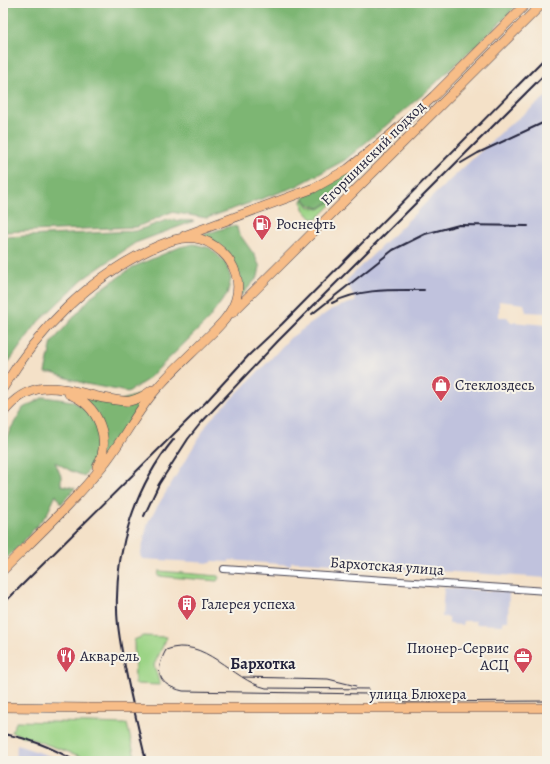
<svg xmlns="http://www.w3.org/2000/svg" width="550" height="764" font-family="Alegreya,serif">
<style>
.industrial{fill:#c0c2dd}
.green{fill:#9cd486;stroke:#5f7b60}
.forest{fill:#7db673;stroke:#506c57}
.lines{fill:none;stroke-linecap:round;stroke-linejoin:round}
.street-casing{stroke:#423f50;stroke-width:8}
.primary-casing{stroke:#423f50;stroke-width:10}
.street{stroke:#fff;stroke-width:6}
.primary{stroke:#f7bd88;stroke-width:9}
.tram{stroke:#22223b;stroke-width:1}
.rail{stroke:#22223b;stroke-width:2}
.primary-bridge-casing{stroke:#423f50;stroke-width:10;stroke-linecap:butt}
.primary-bridge{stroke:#f7bd88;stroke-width:9}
.labels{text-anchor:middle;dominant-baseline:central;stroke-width:4;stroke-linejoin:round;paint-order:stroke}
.street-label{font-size:15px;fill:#22223b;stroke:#f7f3e8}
.poi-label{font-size:15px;fill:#22223b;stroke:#f7f3e8;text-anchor:start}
.neighbourhood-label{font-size:16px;font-weight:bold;fill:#22223b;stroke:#f7f3e8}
</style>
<rect width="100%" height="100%" fill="#f7f3e8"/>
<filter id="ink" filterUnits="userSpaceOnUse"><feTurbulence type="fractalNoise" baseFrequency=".025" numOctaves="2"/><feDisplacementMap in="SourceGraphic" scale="8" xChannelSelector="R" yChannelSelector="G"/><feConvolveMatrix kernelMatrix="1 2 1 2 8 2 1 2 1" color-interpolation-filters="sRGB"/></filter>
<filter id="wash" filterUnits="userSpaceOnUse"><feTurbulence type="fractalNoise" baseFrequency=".012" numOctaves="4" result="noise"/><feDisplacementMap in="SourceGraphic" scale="16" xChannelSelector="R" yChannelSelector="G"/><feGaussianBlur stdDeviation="0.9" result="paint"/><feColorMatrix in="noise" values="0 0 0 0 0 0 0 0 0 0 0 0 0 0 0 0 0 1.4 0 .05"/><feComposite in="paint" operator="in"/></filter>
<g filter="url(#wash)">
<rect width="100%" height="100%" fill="#f4e1c8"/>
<!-- industrial -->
<path class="industrial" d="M 547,96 L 547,313 L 526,312 L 524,304 L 499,301 L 499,317 L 507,317 L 511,322 L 547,325 L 547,578 L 360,566 L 306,562 L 291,562 L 291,565 L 229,560 L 229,562 L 212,561 L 212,563 L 143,559 L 140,556 L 148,522 L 209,421 L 267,363 L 290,338 L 332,309 L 356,301 L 346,281 L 436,193 L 507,127 Z
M 444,588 L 509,592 L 508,621 L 503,621 L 503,625 L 476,624 L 476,621 L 463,621 L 462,625 L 449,624 L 449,617 L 442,617 Z
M 17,745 L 59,759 L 63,761 L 16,761 Z"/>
<!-- green -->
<path class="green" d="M 303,199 L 309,207 L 320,209 L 333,200 L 335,201 L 318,218 L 312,219 L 303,209 L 302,200 Z
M 159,571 L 218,576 L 219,578 L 217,581 L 158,576 Z
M 143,636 L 167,637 L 154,665 L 160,685 L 135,684 L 134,640 Z
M 17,721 L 127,724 L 136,761 L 88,761 L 83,757 L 11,732 Z"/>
<!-- forest -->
<path class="forest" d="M 3,3 L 518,3 L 506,17 L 426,92 L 345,160 L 295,187 L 207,218 L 171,212 L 137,227 L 3,232 Z
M 372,157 L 372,162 L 334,199 L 320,208 L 309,205 L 304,199 L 304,196 L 367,158 Z
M 167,220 L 194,221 L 135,243 L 83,279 L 38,322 L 3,370 L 3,237 L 136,231 Z
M 231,226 L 237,227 L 238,232 L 255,256 L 260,267 L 258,277 L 241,296 L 240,276 L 202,235 Z
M 194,244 L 210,248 L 226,263 L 231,279 L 227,294 L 208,320 L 147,380 L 128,392 L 86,384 L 52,373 L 45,373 L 52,342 L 93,295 L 133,267 L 180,247 Z
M 67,390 L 118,401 L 151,391 L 98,467 L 101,426 Z
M 44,397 L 73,401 L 87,411 L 98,427 L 100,443 L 93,464 L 84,476 L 71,471 L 55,462 L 61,476 L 61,485 L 75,488 L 61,504 L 56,495 L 47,514 L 22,543 L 3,562 L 3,447 L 10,430 L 23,408 Z"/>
</g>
<g filter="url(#ink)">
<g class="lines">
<defs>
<path id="street" d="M 224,569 L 547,591"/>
<path id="primary" d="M 184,236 L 314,188 L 348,169 L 388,137 L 434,96 L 527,3
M 232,313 L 543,3
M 3,388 C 38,330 89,278 151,249 C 165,243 179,236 195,238 C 205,239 214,245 222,252 C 235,264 241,282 236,299 C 231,316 217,328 205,340 C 190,355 174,369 160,385 C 138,408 124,439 104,464 C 74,502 37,536 3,570
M 69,394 C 99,405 112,440 97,467
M 3,413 C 32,375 63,389 103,398 C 112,399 121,402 130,401 C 138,399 146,395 152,390
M 3,707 L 88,708
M 181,708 L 547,708"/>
</defs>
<!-- street casing -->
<use href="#street" class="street-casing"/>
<!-- primary casing -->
<use href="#primary" class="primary-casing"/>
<!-- street -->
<use href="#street" class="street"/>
<!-- primary -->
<use href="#primary" class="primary"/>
<!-- tram -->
<path class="tram" d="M 243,677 L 328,679 L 356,686
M 369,689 L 266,688 C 232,680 204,635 166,650 C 154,672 158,685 183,691 L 368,694 L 405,702 L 547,701"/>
<!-- rail -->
<path class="rail" d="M 461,163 L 478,153 L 547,121
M 332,303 C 360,288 393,290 424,290
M 312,314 L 393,250 L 425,234 L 459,225 L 528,226
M 144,516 L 159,484 L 188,439 L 200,424 L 278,341 L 547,72
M 3,604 L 205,403 L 249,355 L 282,324 L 547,56
M 3,734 C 29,738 53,748 75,761
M 146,761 C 139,731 132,702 126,672 C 122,651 117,630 117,609 C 115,549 136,485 174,439"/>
<defs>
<path id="primary-bridge" d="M 88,708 L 181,708"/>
</defs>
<!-- primary-bridge casing -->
<use href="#primary-bridge" class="primary-bridge-casing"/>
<!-- primary-bridge -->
<use href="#primary-bridge" class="primary-bridge"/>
</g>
</g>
<!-- icons -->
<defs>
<symbol id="fuel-pin" viewBox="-11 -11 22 30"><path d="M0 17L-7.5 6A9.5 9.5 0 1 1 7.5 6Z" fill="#d1495b" stroke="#f7f3e8"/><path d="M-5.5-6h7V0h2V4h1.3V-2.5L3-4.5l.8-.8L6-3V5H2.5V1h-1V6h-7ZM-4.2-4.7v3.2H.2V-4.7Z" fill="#fff"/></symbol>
<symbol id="shop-pin" viewBox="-11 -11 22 30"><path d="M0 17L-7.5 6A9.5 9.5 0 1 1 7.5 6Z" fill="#d1495b" stroke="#f7f3e8"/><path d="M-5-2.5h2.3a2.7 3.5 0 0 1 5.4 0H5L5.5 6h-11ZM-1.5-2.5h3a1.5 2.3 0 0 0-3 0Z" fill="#fff"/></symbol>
<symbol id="building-pin" viewBox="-11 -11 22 30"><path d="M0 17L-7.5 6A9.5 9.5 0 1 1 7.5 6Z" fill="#d1495b" stroke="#f7f3e8"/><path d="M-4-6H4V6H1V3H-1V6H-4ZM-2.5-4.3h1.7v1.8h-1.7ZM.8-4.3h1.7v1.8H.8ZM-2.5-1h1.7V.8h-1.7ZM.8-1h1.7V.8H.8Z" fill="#fff"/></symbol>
<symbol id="restaurant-pin" viewBox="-11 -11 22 30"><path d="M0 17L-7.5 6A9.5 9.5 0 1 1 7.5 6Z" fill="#d1495b" stroke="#f7f3e8"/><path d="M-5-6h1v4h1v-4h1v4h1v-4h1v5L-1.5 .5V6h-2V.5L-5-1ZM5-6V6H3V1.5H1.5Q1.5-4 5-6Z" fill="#fff"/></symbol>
<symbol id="office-pin" viewBox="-11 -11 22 30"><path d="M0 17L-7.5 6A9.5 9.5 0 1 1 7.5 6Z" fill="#d1495b" stroke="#f7f3e8"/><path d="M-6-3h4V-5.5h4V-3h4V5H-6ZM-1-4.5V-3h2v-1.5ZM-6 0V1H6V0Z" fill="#fff"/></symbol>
</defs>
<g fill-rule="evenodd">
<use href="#fuel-pin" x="251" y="213" width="22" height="30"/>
<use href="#shop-pin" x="430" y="374" width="22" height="30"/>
<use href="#building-pin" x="176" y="593" width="22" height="30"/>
<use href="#restaurant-pin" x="55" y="645" width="22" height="30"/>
<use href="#office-pin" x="512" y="646" width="22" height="30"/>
</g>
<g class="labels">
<!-- street labels -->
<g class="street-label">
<text transform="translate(373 153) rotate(-45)">Егоршинский подход</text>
<text transform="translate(387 566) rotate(4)">Бархотская улица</text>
<text x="418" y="694">улица Блюхера</text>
</g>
<!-- poi labels -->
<g class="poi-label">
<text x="276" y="224">Роснефть</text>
<text x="455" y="385">Стеклоздесь</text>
<text x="201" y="604">Галерея успеха</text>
<text x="509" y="648" text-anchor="end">Пионер-Сервис<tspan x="509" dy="17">АСЦ</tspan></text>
<text x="80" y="656">Акварель</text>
</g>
<!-- neighbourhood labels -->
<g class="neighbourhood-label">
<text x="263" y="664">Бархотка</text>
</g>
</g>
<!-- margin -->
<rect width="550" height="764" fill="none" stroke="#f7f3e8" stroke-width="16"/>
</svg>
